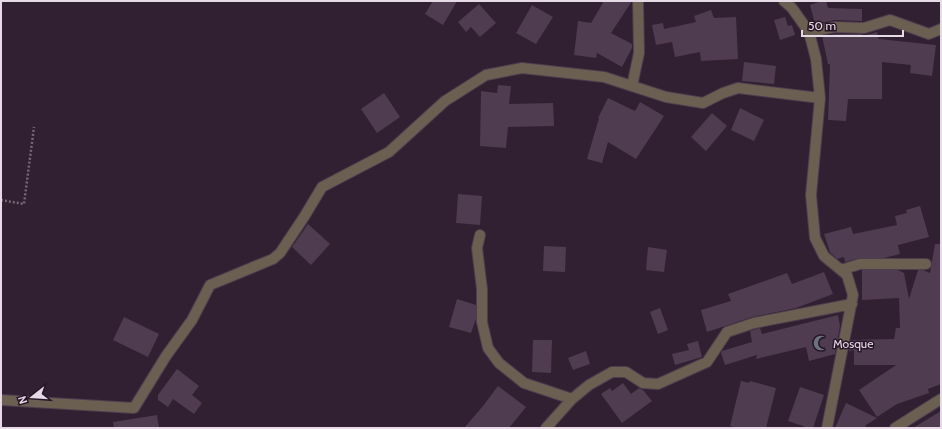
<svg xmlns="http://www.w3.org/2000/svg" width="942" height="429" font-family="Cabin,sans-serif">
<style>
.building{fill:#4f3c50}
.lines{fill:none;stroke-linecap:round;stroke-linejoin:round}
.minor-casing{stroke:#4e3d4f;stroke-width:12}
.path{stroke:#776777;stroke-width:2.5;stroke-dasharray:2 2;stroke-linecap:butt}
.minor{stroke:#6a5f51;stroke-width:10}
.labels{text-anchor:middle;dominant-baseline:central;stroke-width:3;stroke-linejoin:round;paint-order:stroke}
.poi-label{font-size:12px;fill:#e7dae7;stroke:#271528;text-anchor:start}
</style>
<rect width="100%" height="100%" fill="#311f32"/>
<!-- building -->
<path class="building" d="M 433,1 L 457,1 L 443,25 L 425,14 Z
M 604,1 L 632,1 L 611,33 L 632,44 L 632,48 L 622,67 L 597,53 L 596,58 L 574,55 L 578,21 L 591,23 Z
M 822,1 L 826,1 L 828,8 L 862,9 L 862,21 L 835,20 L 815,24 L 810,5 Z
M 479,4 L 496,23 L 480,37 L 471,27 L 466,32 L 458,22 Z
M 532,5 L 553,17 L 536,44 L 516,33 Z
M 711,10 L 714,18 L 736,17 L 738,59 L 701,61 L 700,52 L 675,57 L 672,42 L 656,45 L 652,25 L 663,23 L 664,29 L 696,22 L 694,16 Z
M 785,17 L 788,26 L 792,25 L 795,35 L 780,40 L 774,20 Z
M 877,32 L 879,39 L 936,45 L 932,76 L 910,73 L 911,65 L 882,62 L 882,99 L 848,99 L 846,121 L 828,120 L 830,64 L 828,64 L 822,36 L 836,34 L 862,34 L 862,36 Z
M 744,62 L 776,66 L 774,84 L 742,81 Z
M 498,85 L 511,86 L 509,104 L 553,103 L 554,126 L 508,127 L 506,148 L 480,146 L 481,91 L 497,93 Z
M 384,93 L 400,117 L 377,133 L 361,109 Z
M 608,98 L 635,111 L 640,102 L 664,116 L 636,159 L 608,142 L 602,163 L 587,159 L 599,118 L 598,118 Z
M 740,108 L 764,120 L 754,141 L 731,130 Z
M 712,113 L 727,126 L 706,151 L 691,137 Z
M 458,194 L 482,196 L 480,225 L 456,223 Z
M 920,206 L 929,237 L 898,245 L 900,254 L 884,258 L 860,258 L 845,262 L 844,257 L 837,259 L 830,252 L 824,234 L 851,227 L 853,234 L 897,225 L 895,216 L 907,213 L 906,210 Z
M 308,224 L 330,244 L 311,265 L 292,247 Z
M 935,244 L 941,244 L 941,384 L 928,389 L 929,393 L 897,404 L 877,417 L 859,390 L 896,365 L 854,365 L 854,350 L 849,351 L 851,340 L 894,339 L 896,328 L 900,328 L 899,298 L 862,300 L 862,270 L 898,270 L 904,273 L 909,299 L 918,270 L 923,270 L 930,273 Z
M 544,246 L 566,247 L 565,272 L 543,271 Z
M 648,247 L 667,250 L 664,272 L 646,270 Z
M 824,272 L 833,294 L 796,308 L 752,317 L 707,332 L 701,310 L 731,301 L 728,294 L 787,273 L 792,284 Z
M 457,299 L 476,305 L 476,319 L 471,333 L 449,327 Z
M 660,308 L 668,330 L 658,334 L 650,312 Z
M 838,315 L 840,326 L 835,354 L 809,361 L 806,347 L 756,359 L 757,355 L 725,365 L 721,353 L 722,351 L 752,342 L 750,331 L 760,328 L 762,334 Z
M 124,317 L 159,334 L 148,357 L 113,340 Z
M 533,340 L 552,340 L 551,373 L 532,372 Z
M 698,341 L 702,357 L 675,365 L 672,354 L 689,350 L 687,344 Z
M 586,351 L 590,364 L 573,370 L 568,358 Z
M 177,369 L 199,386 L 192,395 L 202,403 L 194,414 L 173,399 L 168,407 L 158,400 L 158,395 Z
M 741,381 L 749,383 L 750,381 L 776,388 L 766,428 L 738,428 L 730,426 Z
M 623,383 L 631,394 L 639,388 L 643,390 L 652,401 L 622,423 L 601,394 L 610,388 L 612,391 Z
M 498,386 L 526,407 L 509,428 L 464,428 L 483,406 Z
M 800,387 L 824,395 L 813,428 L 809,428 L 788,421 Z
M 846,403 L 877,418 L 866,425 L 865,428 L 835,428 Z
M 941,411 L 941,428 L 913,428 L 931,417 Z
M 157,415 L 159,428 L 114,428 L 113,422 Z"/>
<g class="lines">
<defs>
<path id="minor" d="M 784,1 L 792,8 L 809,32 L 816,59 L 820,98 L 811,195 L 815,238 L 824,256 L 847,275 L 853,295 L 827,428
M 809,32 L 835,27 L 864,28 L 890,20 L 929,34 L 941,29
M 632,86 L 639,53 L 638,1
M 480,235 L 477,248 L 482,289 L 482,322 L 488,348 L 499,363 L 524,383 L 572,399
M 841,270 L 860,264 L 926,264
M 1,400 L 134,408 L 166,356 L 192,320 L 210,285 L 273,259 L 280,253 L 304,217 L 322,187 L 389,152 L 445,101 L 486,75 L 522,68 L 604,77 L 666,97 L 703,103 L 723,93 L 738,88 L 820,98
M 546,428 L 572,399 L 589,385 L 612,372 L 626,372 L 643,383 L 658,384 L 707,362 L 727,332 L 754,323 L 852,304
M 895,428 L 941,399"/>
</defs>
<!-- minor casing -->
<use href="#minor" class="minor-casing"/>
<!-- path -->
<path class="path" d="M 1,200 L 24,204 L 34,127"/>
<!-- minor -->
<use href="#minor" class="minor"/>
</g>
<!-- icons -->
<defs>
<symbol id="mosque-bare" viewBox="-9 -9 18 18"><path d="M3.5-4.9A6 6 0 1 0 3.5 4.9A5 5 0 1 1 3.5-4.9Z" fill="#6b7280" stroke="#271528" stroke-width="2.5" paint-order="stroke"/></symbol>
</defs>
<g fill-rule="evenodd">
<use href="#mosque-bare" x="810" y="332" width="22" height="22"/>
</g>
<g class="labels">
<!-- poi labels -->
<g class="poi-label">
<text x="833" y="343">Mosque</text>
</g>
</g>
<!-- border -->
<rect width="942" height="429" fill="none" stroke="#e7dae7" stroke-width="4"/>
<!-- north arrow -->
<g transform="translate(32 397) rotate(253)" stroke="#271528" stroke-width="3" paint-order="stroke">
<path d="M0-3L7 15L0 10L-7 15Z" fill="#e7dae7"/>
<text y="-6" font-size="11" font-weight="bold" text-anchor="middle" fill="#e7dae7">N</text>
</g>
<!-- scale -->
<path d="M802 30v6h101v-6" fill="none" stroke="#e7dae7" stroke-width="2"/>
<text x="808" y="30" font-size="12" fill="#e7dae7" stroke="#271528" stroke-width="3" paint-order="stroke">50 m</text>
</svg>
